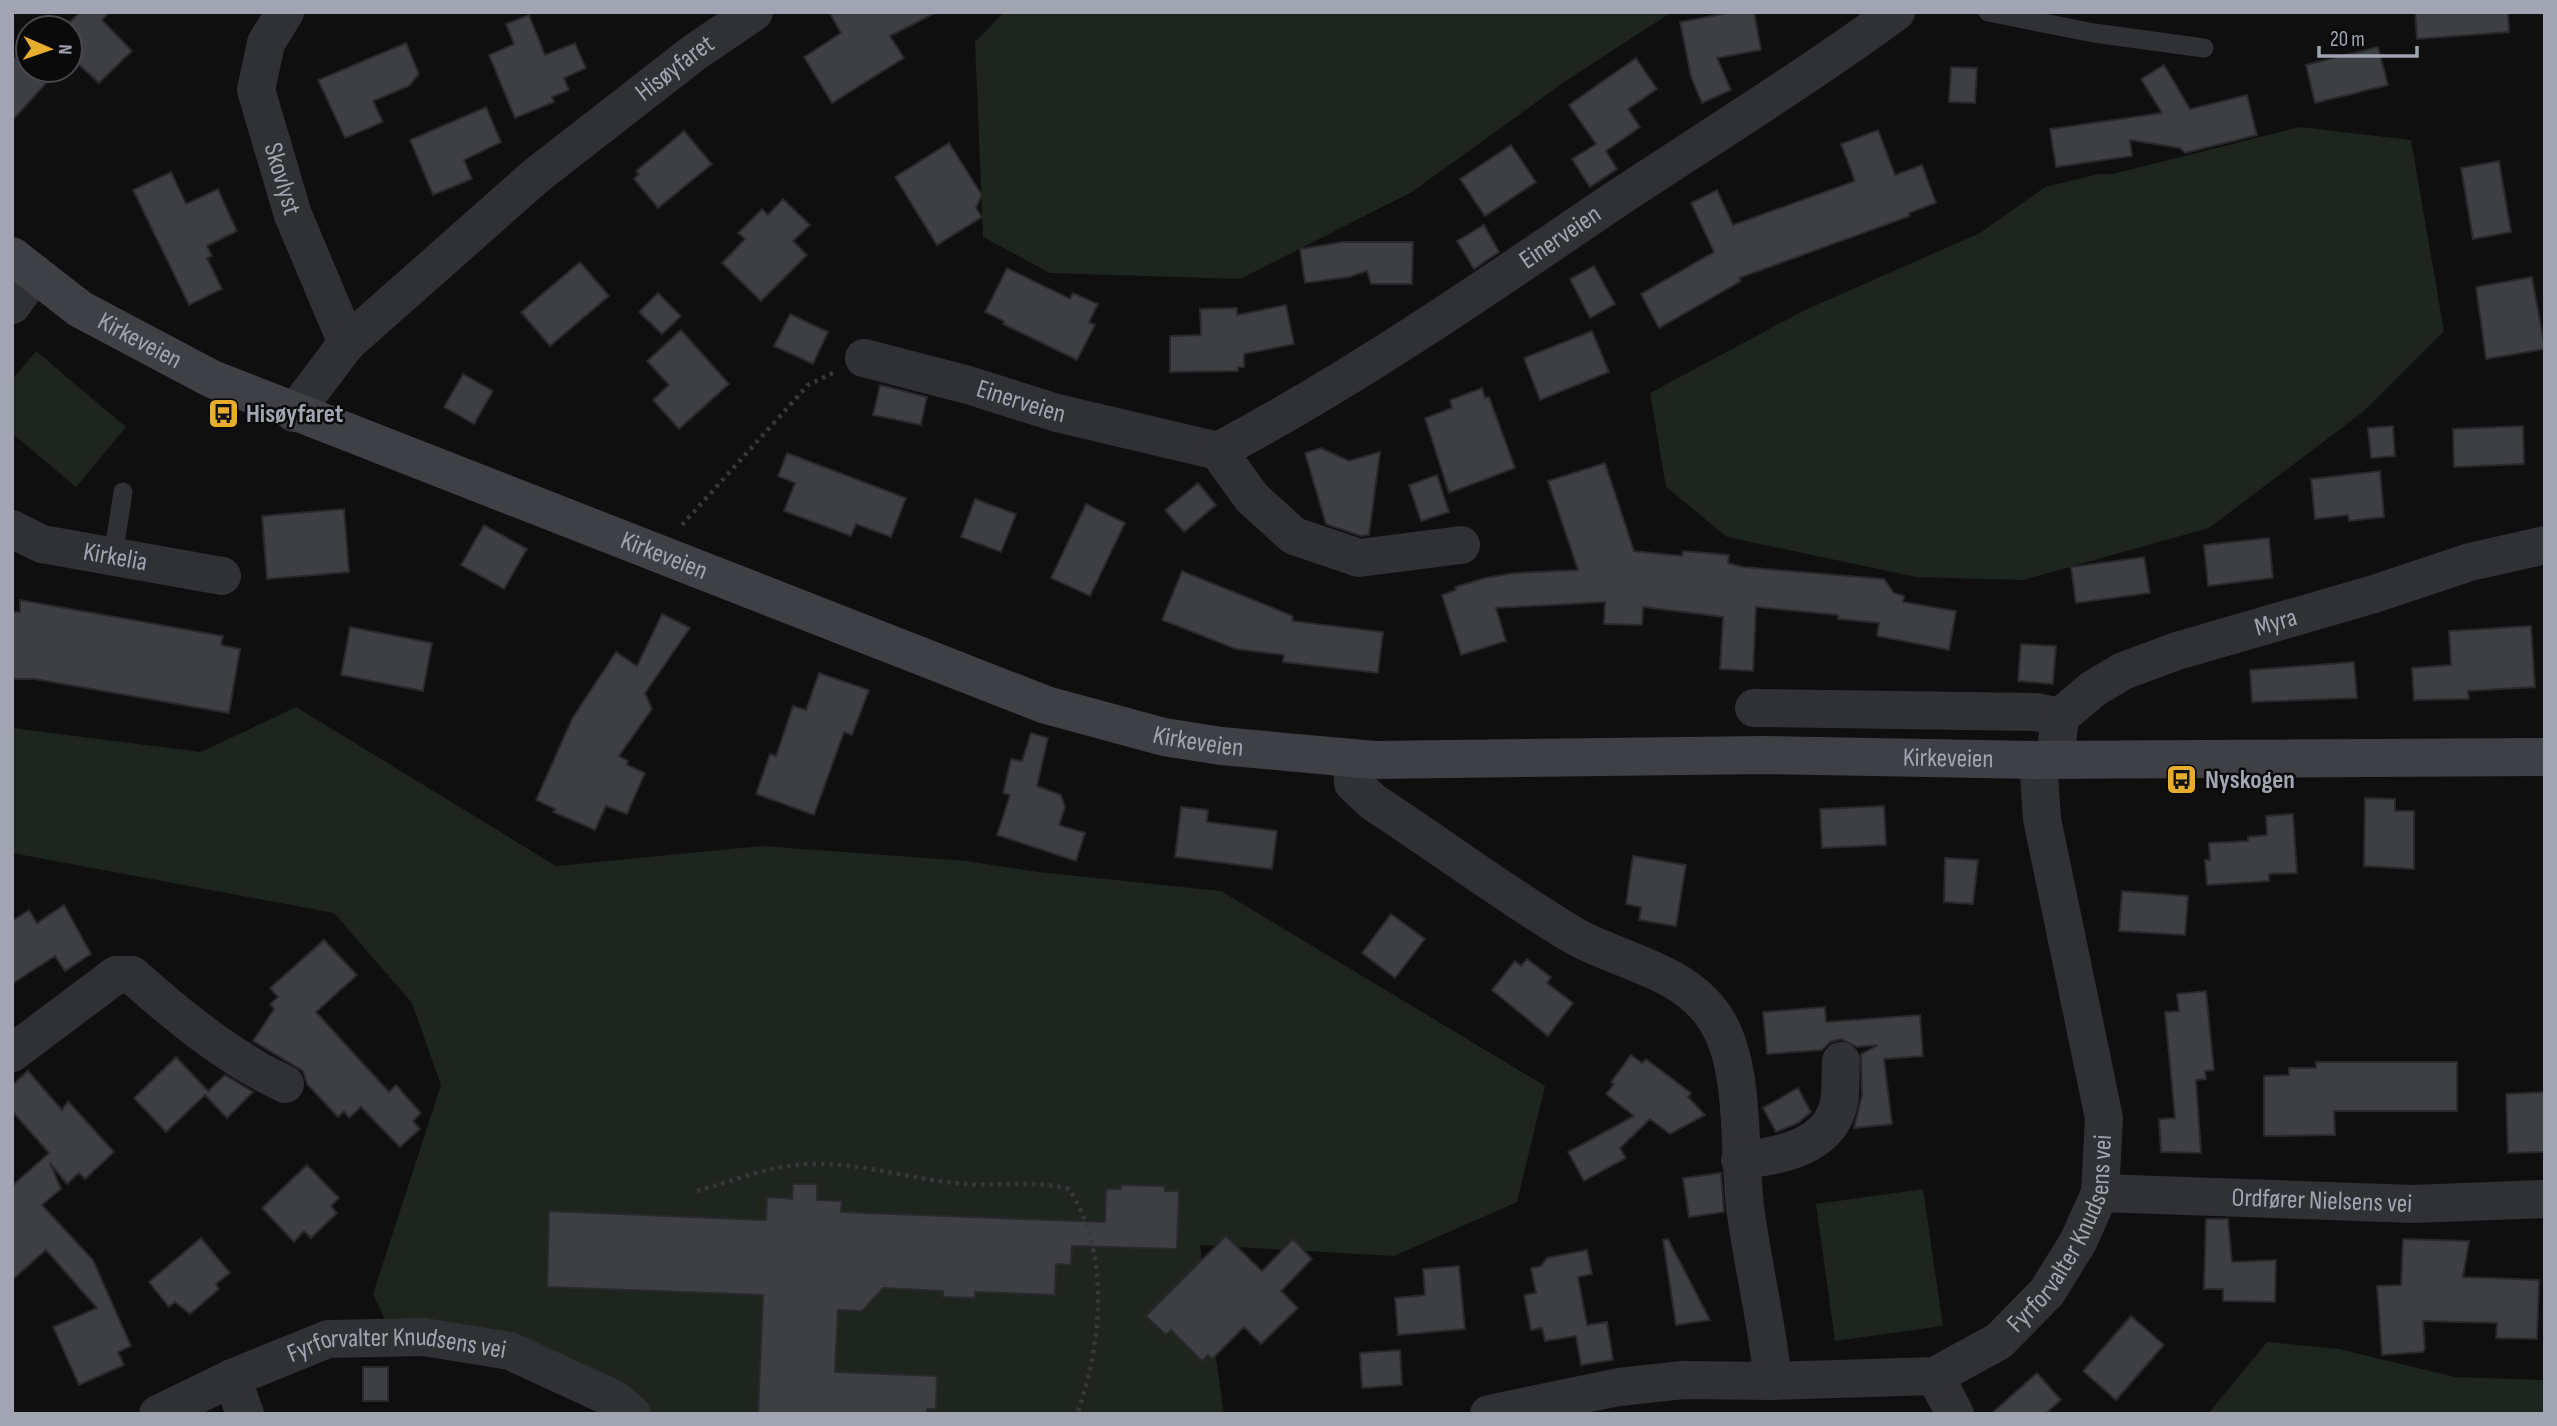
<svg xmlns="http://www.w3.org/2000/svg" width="2557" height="1426" font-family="'Sofia Sans Condensed',sans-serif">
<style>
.green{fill:#1e241e}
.building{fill:#3e3f43;stroke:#29292c;stroke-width:2}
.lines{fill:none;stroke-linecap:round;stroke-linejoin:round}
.path{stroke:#36383c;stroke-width:4.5;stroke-dasharray:3.5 5;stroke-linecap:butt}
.lane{stroke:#303135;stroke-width:19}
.street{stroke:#303135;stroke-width:38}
.secondary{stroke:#3e4045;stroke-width:38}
.labels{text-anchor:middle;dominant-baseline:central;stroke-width:5;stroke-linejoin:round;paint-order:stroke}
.street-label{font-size:26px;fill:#a0a5b1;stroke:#0a0a0b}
.poi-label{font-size:26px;font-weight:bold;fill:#a0a5b1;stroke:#0a0a0b;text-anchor:start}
</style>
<rect width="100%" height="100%" fill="#0f0f10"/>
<!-- green -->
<path class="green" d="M 1004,12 L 1672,12 L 1567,80 L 1412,192 L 1240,279 L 1050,273 L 983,237 L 975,42 Z
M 2300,127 L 2411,140 L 2444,331 L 2364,411 L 2209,528 L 2023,580 L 1916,577 L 1727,537 L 1666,487 L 1650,393 L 1803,311 L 1980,233 L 2045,187 L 2099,174 L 2113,174 Z
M 36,351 L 126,427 L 76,487 L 12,433 L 12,380 Z
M 296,707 L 556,866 L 762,846 L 967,861 L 1038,872 L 1221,891 L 1545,1086 L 1517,1202 L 1394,1256 L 1200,1245 L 1224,1414 L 609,1414 L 501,1350 L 400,1351 L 373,1294 L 441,1085 L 412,1003 L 334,913 L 12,853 L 12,728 L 201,752 Z
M 1923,1189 L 1943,1326 L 1835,1341 L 1816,1204 Z
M 2267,1342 L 2339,1349 L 2455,1377 L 2545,1380 L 2545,1414 L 2208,1414 Z"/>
<!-- building -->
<path class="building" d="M 80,12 L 110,12 L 102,20 L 132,51 L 99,83 L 70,56 L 70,28 L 64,28 Z
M 829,12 L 937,12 L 890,36 L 904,58 L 832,103 L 804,57 L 841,33 Z
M 1733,12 L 1754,12 L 1761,50 L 1717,58 L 1731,90 L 1702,103 L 1691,77 L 1680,22 Z
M 2415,12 L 2508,12 L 2509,32 L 2417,39 Z
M 529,15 L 545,55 L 575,43 L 586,68 L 564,78 L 569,90 L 552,97 L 554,102 L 515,118 L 489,55 L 514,44 L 506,24 Z
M 406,43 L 419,74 L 409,86 L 373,101 L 383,122 L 345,138 L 318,80 Z
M 2378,47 L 2388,85 L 2315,103 L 2306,65 Z
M 12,54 L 25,66 L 28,63 L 28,70 L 58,70 L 12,121 Z
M 1636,58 L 1657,89 L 1628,109 L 1640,127 L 1606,151 L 1617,169 L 1590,187 L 1572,159 L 1596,144 L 1569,105 Z
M 2164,65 L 2190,109 L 2247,95 L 2257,135 L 2185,153 L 2180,148 L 2130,140 L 2132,156 L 2056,167 L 2050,129 L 2162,113 L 2141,79 Z
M 1951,67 L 1977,68 L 1975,103 L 1949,102 Z
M 486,107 L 501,142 L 464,160 L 472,179 L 433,195 L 410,140 Z
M 1878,130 L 1895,175 L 1922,165 L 1936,203 L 1909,213 L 1910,216 L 1739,278 L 1741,281 L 1659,328 L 1641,294 L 1714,252 L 1691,203 L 1717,190 L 1733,225 L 1855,181 L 1841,144 Z
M 684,131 L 712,164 L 658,208 L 634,179 L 639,174 L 636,171 Z
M 949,143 L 982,195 L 976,208 L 982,217 L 937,245 L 895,177 Z
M 1511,145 L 1536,182 L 1485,216 L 1460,179 Z
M 2499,161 L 2511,232 L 2473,239 L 2461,168 Z
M 171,172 L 186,204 L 218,189 L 237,231 L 207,246 L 212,256 L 207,258 L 222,289 L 189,305 L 133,190 Z
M 783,199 L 810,225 L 793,241 L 807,255 L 761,301 L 722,263 L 745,239 L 738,233 L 762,209 L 768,215 Z
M 1484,225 L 1499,252 L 1474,269 L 1457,241 Z
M 1342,242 L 1413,242 L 1412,284 L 1371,284 L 1367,271 L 1349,277 L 1305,283 L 1300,249 Z
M 580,262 L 609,296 L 550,346 L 521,312 Z
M 1594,266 L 1615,304 L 1590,318 L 1570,279 Z
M 1007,268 L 1070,299 L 1073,293 L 1098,304 L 1089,322 L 1095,325 L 1077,360 L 1003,324 L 1004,321 L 985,312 Z
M 2532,277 L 2545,349 L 2486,359 L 2476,287 Z
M 658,293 L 681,316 L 662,334 L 639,312 Z
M 1286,305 L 1294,344 L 1244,354 L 1244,367 L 1238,367 L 1238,371 L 1170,372 L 1170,336 L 1201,335 L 1200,309 L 1237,308 L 1237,315 Z
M 790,314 L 828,332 L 813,364 L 774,346 Z
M 681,330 L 729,384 L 679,429 L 653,400 L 669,385 L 647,361 Z
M 1592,331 L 1609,372 L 1540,400 L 1524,358 Z
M 463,374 L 493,391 L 474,424 L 444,407 Z
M 880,385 L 927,397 L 921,425 L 873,415 Z
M 1482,388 L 1485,398 L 1489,397 L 1515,468 L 1449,493 L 1425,418 L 1452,408 L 1450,400 Z
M 2393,426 L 2395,456 L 2371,458 L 2368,428 Z
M 2523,426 L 2524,464 L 2454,467 L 2453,429 Z
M 1321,448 L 1349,461 L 1380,452 L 1369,535 L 1361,536 L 1326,524 L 1305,453 Z
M 787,453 L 906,498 L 891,537 L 856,524 L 851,536 L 784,511 L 795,483 L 778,476 Z
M 1605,463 L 1634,551 L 1682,556 L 1683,551 L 1729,555 L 1728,563 L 1743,567 L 1884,579 L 1894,593 L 1904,596 L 1903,602 L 1956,611 L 1949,650 L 1877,636 L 1879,623 L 1838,619 L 1838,615 L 1756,607 L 1753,671 L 1720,669 L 1723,617 L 1643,607 L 1642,625 L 1604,624 L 1605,602 L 1496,608 L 1506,641 L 1461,655 L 1442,595 L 1456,590 L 1455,587 L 1485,578 L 1515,573 L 1578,570 L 1548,481 Z
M 2380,471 L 2384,517 L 2349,521 L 2348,515 L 2315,519 L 2311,479 Z
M 1437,475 L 1449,512 L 1421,521 L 1409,485 Z
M 1198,483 L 1216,505 L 1184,532 L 1165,510 Z
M 975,499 L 1016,514 L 1001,552 L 961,537 Z
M 1086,504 L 1125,523 L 1090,596 L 1051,578 Z
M 344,509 L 349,572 L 267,579 L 262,516 Z
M 484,525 L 527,549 L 504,589 L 461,565 Z
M 2269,538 L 2273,578 L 2208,586 L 2204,545 Z
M 2144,557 L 2150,593 L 2076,603 L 2071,567 Z
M 1182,571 L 1293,616 L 1292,621 L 1383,632 L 1378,673 L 1283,662 L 1284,655 L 1236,649 L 1162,620 Z
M 20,600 L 223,636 L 221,645 L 240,649 L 229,713 L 35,679 L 12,679 L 12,612 L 20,612 Z
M 662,614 L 690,628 L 645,693 L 652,709 L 619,756 L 628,761 L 627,765 L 645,773 L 627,814 L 606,806 L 595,830 L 553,812 L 555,809 L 536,800 L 572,719 L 616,652 L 637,666 Z
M 2531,626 L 2535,687 L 2468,691 L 2469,699 L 2414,700 L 2412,668 L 2451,665 L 2449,631 Z
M 350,627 L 432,643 L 423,691 L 341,675 Z
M 2021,644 L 2056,646 L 2053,684 L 2018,681 Z
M 2354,662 L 2357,698 L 2252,702 L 2250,670 Z
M 819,673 L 869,690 L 852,735 L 844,732 L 814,815 L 756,794 L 770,754 L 776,756 L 793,706 L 806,710 Z
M 1031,733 L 1048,738 L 1037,786 L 1061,795 L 1065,807 L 1059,825 L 1085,833 L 1076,861 L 997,835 L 1010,795 L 1003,793 L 1011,759 L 1022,761 Z
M 2365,798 L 2395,799 L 2395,811 L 2414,811 L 2414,869 L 2364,866 Z
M 1884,806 L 1886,845 L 1822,848 L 1820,809 Z
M 1181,807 L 1208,810 L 1207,822 L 1277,831 L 1272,869 L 1175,857 Z
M 2293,814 L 2297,873 L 2269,874 L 2269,881 L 2207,885 L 2205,860 L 2210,860 L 2209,843 L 2248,841 L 2248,837 L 2267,835 L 2266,816 Z
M 1633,856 L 1686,865 L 1676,926 L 1639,920 L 1641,907 L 1626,904 Z
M 1945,858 L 1978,860 L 1973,904 L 1944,902 Z
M 2122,891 L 2188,896 L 2185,935 L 2119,931 Z
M 64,905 L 91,954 L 65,971 L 55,956 L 12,984 L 12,921 L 29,910 L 37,923 Z
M 1391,914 L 1425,939 L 1395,978 L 1362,953 Z
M 324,940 L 357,975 L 316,1012 L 389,1092 L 396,1085 L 421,1113 L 413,1121 L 420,1129 L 400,1147 L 361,1107 L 349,1118 L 344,1111 L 338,1117 L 307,1084 L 303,1071 L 253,1041 L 274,1009 L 270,1004 L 278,997 L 270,988 Z
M 1527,959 L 1551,977 L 1547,983 L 1573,1003 L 1548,1036 L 1492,990 L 1515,961 L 1521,966 Z
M 2206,991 L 2214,1070 L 2205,1071 L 2206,1079 L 2196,1080 L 2201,1153 L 2161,1152 L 2159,1119 L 2175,1118 L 2165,1012 L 2179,1011 L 2177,994 Z
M 1825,1007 L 1826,1022 L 1920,1015 L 1923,1056 L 1884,1059 L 1892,1124 L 1854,1128 L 1862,1095 L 1861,1054 L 1878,1045 L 1857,1047 L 1841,1039 L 1830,1042 L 1822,1050 L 1767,1054 L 1763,1012 Z
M 1631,1055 L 1642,1063 L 1646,1059 L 1691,1093 L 1688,1097 L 1705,1115 L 1670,1134 L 1650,1119 L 1620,1148 L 1626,1158 L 1584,1181 L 1568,1152 L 1634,1116 L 1606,1094 L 1614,1084 L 1611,1082 Z
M 176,1057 L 208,1091 L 225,1075 L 253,1092 L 227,1118 L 205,1095 L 166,1132 L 134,1098 Z
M 2316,1062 L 2457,1062 L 2457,1111 L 2334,1111 L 2335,1135 L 2264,1136 L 2264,1076 L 2289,1075 L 2289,1068 L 2316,1068 Z
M 28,1071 L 62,1110 L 68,1101 L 114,1152 L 85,1179 L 79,1173 L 67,1184 L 50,1163 L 61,1189 L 42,1205 L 93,1260 L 131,1346 L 118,1352 L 124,1365 L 79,1385 L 53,1327 L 97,1308 L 46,1250 L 12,1280 L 12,1186 L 49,1153 L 12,1111 L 12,1085 Z
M 1798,1088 L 1811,1112 L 1798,1123 L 1776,1132 L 1763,1108 Z
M 2545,1092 L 2545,1152 L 2508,1153 L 2506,1094 Z
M 307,1165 L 339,1198 L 331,1206 L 337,1213 L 311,1238 L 304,1231 L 294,1242 L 262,1208 Z
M 1721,1173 L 1724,1212 L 1689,1217 L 1683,1178 Z
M 793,1184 L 817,1184 L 817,1200 L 842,1201 L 841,1212 L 1105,1222 L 1106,1189 L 1121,1189 L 1121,1185 L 1165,1186 L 1165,1191 L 1179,1191 L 1177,1249 L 1072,1246 L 1071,1265 L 1056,1264 L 1055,1295 L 975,1292 L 975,1298 L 943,1297 L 943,1291 L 883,1288 L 862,1311 L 838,1310 L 835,1372 L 937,1376 L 936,1409 L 927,1409 L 927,1414 L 758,1414 L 763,1295 L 547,1287 L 549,1211 L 766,1220 L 767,1197 L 792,1199 Z
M 2206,1219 L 2228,1219 L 2232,1262 L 2276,1260 L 2275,1302 L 2223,1301 L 2223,1289 L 2204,1289 Z
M 1226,1236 L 1262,1271 L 1293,1239 L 1312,1259 L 1281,1291 L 1298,1308 L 1261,1344 L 1244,1327 L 1212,1359 L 1208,1355 L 1202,1361 L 1171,1330 L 1166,1335 L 1146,1316 Z
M 201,1238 L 230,1273 L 216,1284 L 219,1289 L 190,1314 L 175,1302 L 169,1307 L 149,1282 Z
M 1668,1239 L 1710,1320 L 1676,1325 L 1663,1240 Z
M 2403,1239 L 2469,1241 L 2463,1277 L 2539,1280 L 2537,1339 L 2496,1338 L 2497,1323 L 2423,1321 L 2425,1349 L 2423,1352 L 2382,1355 L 2377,1286 L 2401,1285 Z
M 1587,1250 L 1592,1274 L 1578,1277 L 1587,1325 L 1607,1322 L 1613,1360 L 1581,1365 L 1576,1336 L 1545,1341 L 1542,1328 L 1531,1330 L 1524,1295 L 1536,1293 L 1531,1268 L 1541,1266 L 1547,1258 Z
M 1459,1266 L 1465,1329 L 1398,1335 L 1395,1298 L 1425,1295 L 1423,1269 Z
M 2131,1316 L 2164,1345 L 2116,1400 L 2083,1371 Z
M 1400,1350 L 1402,1385 L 1362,1388 L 1360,1353 Z
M 363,1367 L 388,1367 L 388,1401 L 363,1401 Z
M 2037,1373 L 2061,1400 L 2045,1414 L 1991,1414 Z"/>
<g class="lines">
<!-- path -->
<path class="path" d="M 682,525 L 808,385 L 835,372
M 697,1191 C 732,1181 769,1166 807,1164 C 857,1162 906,1178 956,1183 C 994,1188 1032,1179 1069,1189 C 1111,1255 1102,1343 1077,1414"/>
<!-- lane -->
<path class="lane" d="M 1988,12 L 2094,33 L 2204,48
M 113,557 L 123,492"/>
<!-- street -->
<g class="street">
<path id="s1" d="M 285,12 L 266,43 L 256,90 L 293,215 L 347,343"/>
<path d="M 12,305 L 34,274"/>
<path id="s2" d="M 864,358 L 968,385 L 1057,413 L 1218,451 C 1355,378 1481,291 1609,204 C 1705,140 1803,80 1896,12"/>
<path id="s3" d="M 294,413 L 347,343 L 537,175 L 695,52 L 754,12"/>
<path d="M 1218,451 L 1252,498 L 1294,536 L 1359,558 L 1461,545"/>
<path id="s4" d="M 12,529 L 42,544 L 222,576"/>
<path d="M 1754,708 L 2035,712 L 2060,717"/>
<path d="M 1352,758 L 1353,783 L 1373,802 C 1439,845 1503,893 1571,934 C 1619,962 1683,969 1715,1018 C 1748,1068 1737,1155 1746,1214 C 1754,1270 1767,1325 1773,1381"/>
<path id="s5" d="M 2055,760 L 2060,717 L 2093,689 L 2123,671 L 2177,651 L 2374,594 L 2470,562 L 2545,545"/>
<path d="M 12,1053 L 116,975 L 132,975 C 178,1016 229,1058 285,1084"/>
<path d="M 1740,1160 C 1774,1157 1824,1149 1837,1110 C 1842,1096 1840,1077 1841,1061"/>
<path id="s6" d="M 2100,1193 L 2413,1204 L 2545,1199"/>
<path d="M 1935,1376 L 1955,1414"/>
<path d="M 232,1378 L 245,1414"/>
<path id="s7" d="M 158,1414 L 232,1378 L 328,1339 L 424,1337 L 510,1351 L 614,1399 L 632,1414"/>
<path id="s8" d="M 1489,1414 L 1619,1387 L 1683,1380 L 1773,1381 L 1935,1376 L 1999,1341 L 2047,1292 L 2078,1242 L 2100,1193 L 2104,1118 L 2042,819 L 2038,760"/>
</g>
<!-- secondary -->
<path class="secondary" id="s9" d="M 12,256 L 80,309 L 212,379 L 1046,705 L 1164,737 L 1221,746 L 1374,760 L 1764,755 L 2038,760 L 2545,757"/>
</g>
<!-- icons -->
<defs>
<symbol id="bus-square" viewBox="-11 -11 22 22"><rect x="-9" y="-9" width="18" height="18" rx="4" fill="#e9ad2e" stroke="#0a0a0b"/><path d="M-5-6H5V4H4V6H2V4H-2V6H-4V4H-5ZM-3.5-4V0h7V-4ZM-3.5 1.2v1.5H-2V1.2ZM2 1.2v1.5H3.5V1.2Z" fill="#111"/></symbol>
</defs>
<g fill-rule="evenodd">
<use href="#bus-square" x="206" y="396" width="35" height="35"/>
<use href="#bus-square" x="2164" y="762" width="35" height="35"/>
</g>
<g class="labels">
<!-- street labels -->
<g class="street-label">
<text stroke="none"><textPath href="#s3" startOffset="516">Hisøyfaret</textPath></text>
<text stroke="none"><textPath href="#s1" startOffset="177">Skovlyst</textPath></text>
<text stroke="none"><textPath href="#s2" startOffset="770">Einerveien</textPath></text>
<text stroke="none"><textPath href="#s9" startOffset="154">Kirkeveien</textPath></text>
<text stroke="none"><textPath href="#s2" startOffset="163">Einerveien</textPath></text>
<text stroke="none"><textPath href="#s4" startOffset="108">Kirkelia</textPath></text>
<text stroke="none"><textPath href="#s9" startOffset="721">Kirkeveien</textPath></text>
<text stroke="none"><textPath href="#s5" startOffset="282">Myra</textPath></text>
<text stroke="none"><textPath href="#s9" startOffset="1288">Kirkeveien</textPath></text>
<text stroke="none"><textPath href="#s9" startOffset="2039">Kirkeveien</textPath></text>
<text stroke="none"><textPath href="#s6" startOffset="222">Ordfører Nielsens vei</textPath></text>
<text stroke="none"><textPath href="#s8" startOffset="651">Fyrforvalter Knudsens vei</textPath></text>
<text stroke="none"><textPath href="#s7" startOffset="254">Fyrforvalter Knudsens vei</textPath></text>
</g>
<!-- poi labels -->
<g class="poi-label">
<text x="246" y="414">Hisøyfaret</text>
<text x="2205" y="780">Nyskogen</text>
</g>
</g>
<!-- border -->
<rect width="2557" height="1426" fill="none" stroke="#a0a5b1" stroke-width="28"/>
<!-- north arrow -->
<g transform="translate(49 49) rotate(92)"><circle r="33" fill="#0a0a0b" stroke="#46484d" stroke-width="2"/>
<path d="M0-5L12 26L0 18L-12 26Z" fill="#e9ad2e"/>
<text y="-10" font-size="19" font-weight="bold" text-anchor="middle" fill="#a0a5b1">N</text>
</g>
<!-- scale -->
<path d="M2319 46v10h98v-10" fill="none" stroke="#a0a5b1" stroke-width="3.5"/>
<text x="2330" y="46" font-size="21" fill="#a0a5b1" stroke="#0a0a0b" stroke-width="5" paint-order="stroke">20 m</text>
</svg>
